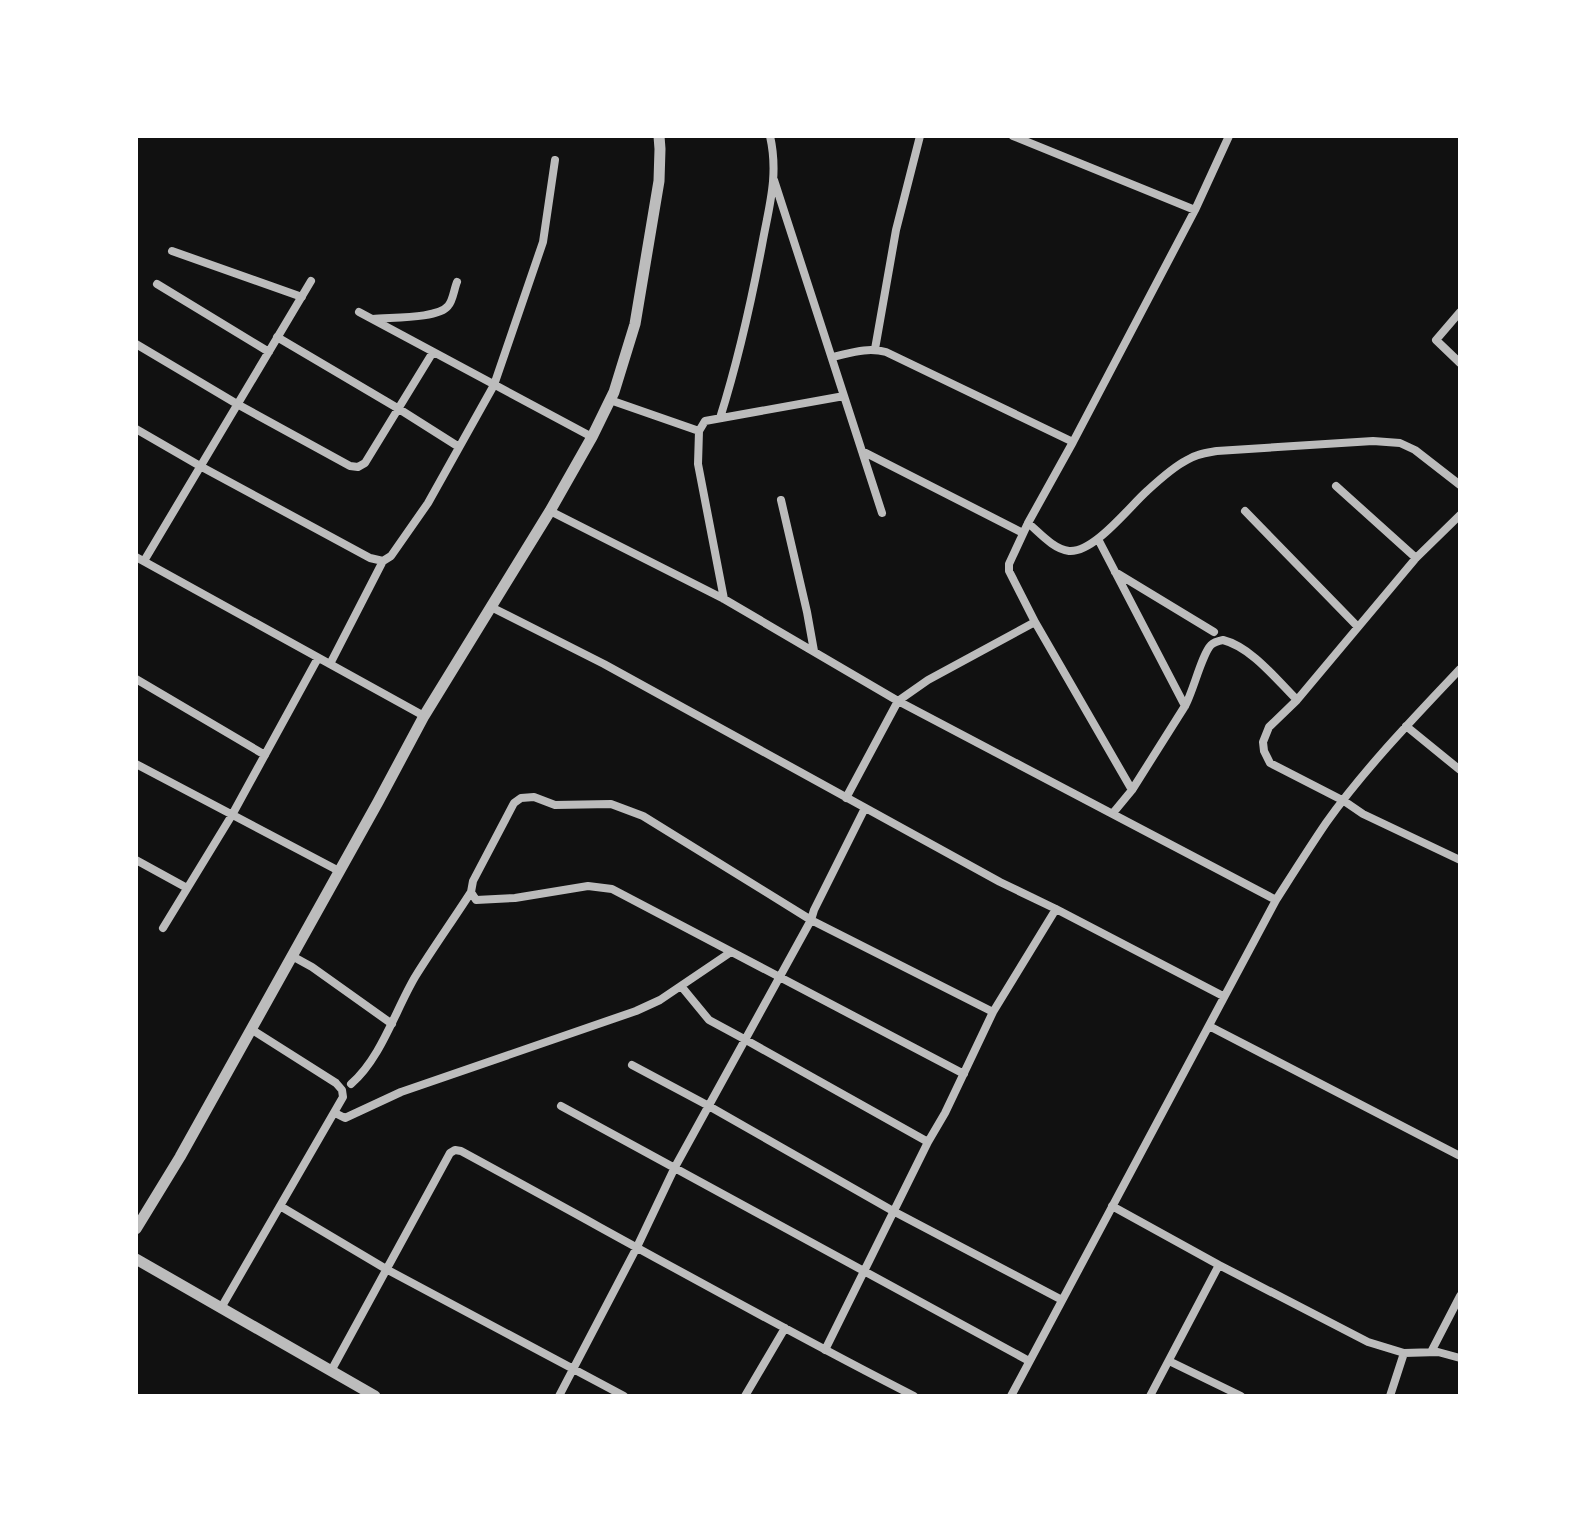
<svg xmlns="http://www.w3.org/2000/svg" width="1596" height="1532" font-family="Overpass,sans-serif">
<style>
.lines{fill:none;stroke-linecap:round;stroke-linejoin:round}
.minor{stroke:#bcbcbc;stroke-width:8}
.tertiary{stroke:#bcbcbc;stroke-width:11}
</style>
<rect width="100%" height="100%" fill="#111"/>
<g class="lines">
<!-- minor -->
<path class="minor" d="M 1013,136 L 1195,210
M 774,180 L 882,513
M 172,251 L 302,297
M 157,284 L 269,352
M 359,312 L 592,437
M 1460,312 L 1436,340 L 1460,363
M 373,319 C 389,317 438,319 448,306 C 453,301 454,289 457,282
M 277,337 L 399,409 L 459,447
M 136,344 L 237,404 L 350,466 L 358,467 L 365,463 L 433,352
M 875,349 L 896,230 L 920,136
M 832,357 C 851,353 867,347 886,352 L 1073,442
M 610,400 L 699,431
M 720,418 C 738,361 751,303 762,245 C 769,206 779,176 770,136
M 136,429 L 200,466 L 370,558 L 383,561 L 391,556 L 428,503 L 494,385 L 543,242 L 555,160
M 862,451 L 1023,533
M 1336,486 L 1416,558
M 781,500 L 807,612 L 814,651
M 550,511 L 724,599 L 898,701 L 1276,900
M 1245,511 L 1358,627
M 1460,515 L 1416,558 L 1297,700 L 1269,727 L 1263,742 L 1264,751 L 1270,763 L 1344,801 L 1363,814 L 1460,860
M 1028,523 C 1039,532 1053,549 1069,551 C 1094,553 1129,507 1147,491 C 1159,480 1173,467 1187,460 C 1196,454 1206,453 1217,451 L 1373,441 L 1400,443 L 1415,450 L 1460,485
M 1098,539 L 1185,706
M 136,557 L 424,716
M 144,561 L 311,281
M 1115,572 L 1214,632
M 724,599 L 698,464 L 699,431 L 705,421 L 844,396
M 491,607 L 604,664 L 1000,882 L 1056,909 L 1223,996
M 330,664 L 383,561
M 136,679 L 265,755
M 1406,726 L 1460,770
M 136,764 L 339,871
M 1132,790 L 1035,622 L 1009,571 L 1009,564 L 1028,523 L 1073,442 L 1195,210 L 1229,136
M 846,798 L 898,701 L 928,680 L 1035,622
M 1113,813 L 1132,790 L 1185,706 C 1193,692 1202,654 1211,645 C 1214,642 1218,641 1223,640 C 1251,647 1276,679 1297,700
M 136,860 L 187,888
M 163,928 L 232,815 L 318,658
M 292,956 L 312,967 L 392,1024
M 681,986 L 709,1020 L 746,1040 L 928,1142
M 1209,1026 L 1460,1156
M 632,1065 L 707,1105 L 893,1211 L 1062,1300
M 964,1074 L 612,889 L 588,886 L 515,898 L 476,900 L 471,892 L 473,881 L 514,803 L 521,798 L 534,797 L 555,805 L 611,804 L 643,816 L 811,920 L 993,1012
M 351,1084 C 381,1058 395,1011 415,977 C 433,948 453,920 471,892
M 561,1106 L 1029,1361
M 335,1113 L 345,1118 L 401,1092 L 636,1011 L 660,1000 L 731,952
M 280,1206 L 386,1269 L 624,1396
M 1112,1206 L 1219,1265 L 1368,1342 L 1404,1353 L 1438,1352 L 1460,1358
M 221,1308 L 343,1097 L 342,1090 L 336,1083 L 251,1029
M 825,1350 L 928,1142 L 945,1113 L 993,1012 L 1056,909
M 1431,1352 L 1460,1296
M 1169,1361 L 1241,1396
M 331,1371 L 450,1153 L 455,1150 L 461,1151 C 612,1233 761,1318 914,1396
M 559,1396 L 637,1247 L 675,1167 L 811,920 L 814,910 L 865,808
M 745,1396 L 785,1328
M 1011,1396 L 1276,900 C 1292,875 1309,848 1326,823 C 1365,768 1414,718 1460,669
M 1150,1396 L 1219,1265
M 1390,1396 L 1404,1353"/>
<!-- tertiary -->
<path class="tertiary" d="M 136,1229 L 180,1157 L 378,802 L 424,716 L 550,511 L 592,437 L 614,392 L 635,324 L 659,181 L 660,149 L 659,136
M 136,1259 L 375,1396"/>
</g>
<!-- border -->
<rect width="1596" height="1532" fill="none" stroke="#ffffff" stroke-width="276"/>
</svg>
